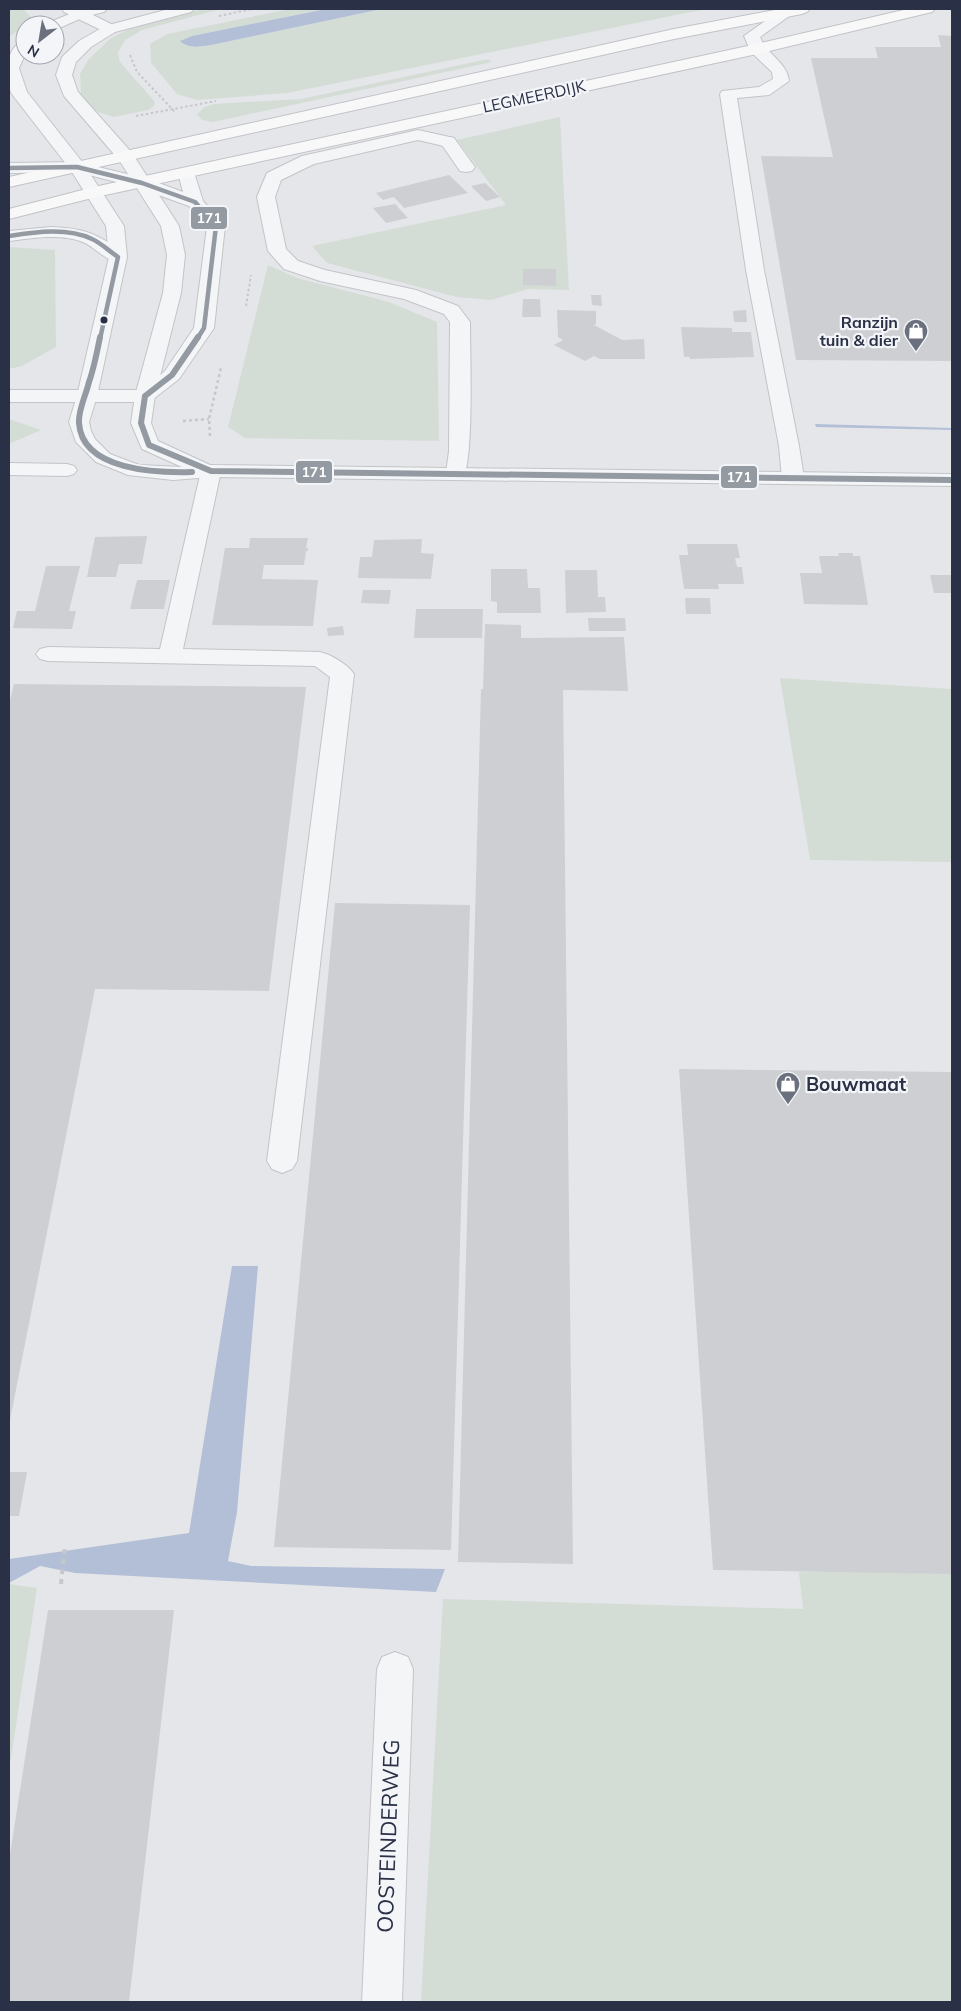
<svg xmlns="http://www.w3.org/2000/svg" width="961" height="2011" font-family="Mulish,sans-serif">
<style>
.green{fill:#d4ddd5}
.water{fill:#b3bfd6}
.building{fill:#cdcfd3}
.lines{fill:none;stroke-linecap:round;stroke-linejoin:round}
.service-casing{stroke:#c3c4c8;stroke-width:2}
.minor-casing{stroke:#c3c4c8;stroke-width:2}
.tertiary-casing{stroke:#c3c4c8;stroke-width:2}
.primary-casing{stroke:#c1c3c8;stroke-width:2}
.path-far2{stroke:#c6c7cd;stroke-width:2;stroke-dasharray:2.5 2.5;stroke-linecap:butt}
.path-far1{stroke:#c6c7cd;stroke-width:2.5;stroke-dasharray:3 3;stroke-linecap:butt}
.path{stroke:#c6c7cd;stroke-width:4;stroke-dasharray:5 5;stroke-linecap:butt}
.service{fill:#f4f5f7;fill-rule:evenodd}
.minor{fill:#f4f5f7;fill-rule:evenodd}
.tertiary{fill:#f4f5f7;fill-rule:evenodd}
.primary{fill:#f8f8f8;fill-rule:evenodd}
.bus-1-far1-casing{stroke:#f3f5f9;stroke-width:7}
.bus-1-casing{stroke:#f3f5f9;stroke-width:9}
.bus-1-far1{stroke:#949aa2;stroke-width:4.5}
.bus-1{stroke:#949aa2;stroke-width:6}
.bus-dot{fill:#2a3045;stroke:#f3f5f9;stroke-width:2}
.labels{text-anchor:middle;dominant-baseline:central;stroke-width:4.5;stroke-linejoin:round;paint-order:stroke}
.far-street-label{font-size:16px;fill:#2a3045;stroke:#f3f5f9}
.far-poi-label{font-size:16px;font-weight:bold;fill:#2a3045;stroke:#f3f5f9;text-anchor:end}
.poi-label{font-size:19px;font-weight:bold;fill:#2a3045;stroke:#f3f5f9;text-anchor:start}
.near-street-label{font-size:22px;fill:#2a3045;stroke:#f3f5f9}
.line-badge{stroke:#f3f5f9;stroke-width:2}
.badge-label{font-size:14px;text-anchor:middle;font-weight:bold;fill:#fff}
</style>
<rect width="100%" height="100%" fill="#e5e6ea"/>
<!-- green -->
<path class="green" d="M 9,9 L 23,9 L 33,19 L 9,37 Z
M 204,9 L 221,9 L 142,30 L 125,40 L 118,53 L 120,62 L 155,102 L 154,106 L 148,110 L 114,117 L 95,111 L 81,96 L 80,74 L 89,59 L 111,38 L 131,28 L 149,21 Z
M 290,9 L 326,9 L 192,36 L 181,41 L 216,44 L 382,9 L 706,9 L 287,93 L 197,100 L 177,94 L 151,63 L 150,44 L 167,34 Z
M 488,59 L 492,62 L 213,122 L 202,120 L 197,114 L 205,107 L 214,104 L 301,99 Z
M 560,117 L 569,290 L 528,289 L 491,300 L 457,297 L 327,263 L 312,246 L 506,205 L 457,140 Z
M 9,247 L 55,250 L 56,347 L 22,366 L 9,369 Z
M 268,265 L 297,278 L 389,302 L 437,322 L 439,441 L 245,438 L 228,427 Z
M 9,419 L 41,430 L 9,444 Z
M 780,678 L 952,689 L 952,862 L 810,860 Z
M 952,1570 L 952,2002 L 421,2002 L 443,1599 L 803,1609 L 799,1572 Z
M 9,1584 L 37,1588 L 9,1771 Z"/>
<!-- water -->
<path class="water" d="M 326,9 L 382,9 L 216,44 C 204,46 190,50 180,41 L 192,36 Z
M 815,424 L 952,428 L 952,430 L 816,427 Z
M 232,1266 L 258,1266 L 237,1512 L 228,1561 L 251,1566 L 445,1569 L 436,1592 L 75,1573 L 40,1566 L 9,1583 L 9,1559 L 189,1533 Z"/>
<!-- building -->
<path class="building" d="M 938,35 L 952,36 L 952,361 L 796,360 L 761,156 L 833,157 L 811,58 L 878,58 L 875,47 L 941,47 Z
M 449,175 L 468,193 L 404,208 L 394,197 L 383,200 L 376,193 Z
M 485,183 L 500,197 L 486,201 L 471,186 Z
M 395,204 L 408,218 L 386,223 L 373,208 Z
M 523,269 L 556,269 L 556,286 L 523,285 Z
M 591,295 L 601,295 L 602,306 L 592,305 Z
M 523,299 L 540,299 L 541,317 L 522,317 Z
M 557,310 L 596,311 L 596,324 L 594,325 L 622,340 L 644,339 L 645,359 L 600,359 L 594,356 L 585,361 L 554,345 L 563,340 L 558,337 Z
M 746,310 L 747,322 L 734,322 L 733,311 Z
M 681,327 L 732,328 L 732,332 L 751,332 L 754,357 L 690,359 L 690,357 L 684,357 Z
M 147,536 L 142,564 L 119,564 L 116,577 L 87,577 L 95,537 Z
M 250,538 L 308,538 L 306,548 L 308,548 L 308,551 L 306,551 L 304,565 L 264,565 L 262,579 L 318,580 L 313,626 L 212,625 L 225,548 L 249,548 Z
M 422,539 L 421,553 L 434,554 L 431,579 L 358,578 L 360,557 L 372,557 L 374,540 Z
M 687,544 L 737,544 L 740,558 L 735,558 L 737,567 L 742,567 L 744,584 L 718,584 L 719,589 L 684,589 L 679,555 L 688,555 Z
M 838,553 L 853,553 L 853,556 L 860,556 L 868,605 L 804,604 L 800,573 L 822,573 L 819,556 L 839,556 Z
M 46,566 L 80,566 L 69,611 L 76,611 L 72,629 L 13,628 L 17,611 L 35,611 Z
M 491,569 L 527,569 L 528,588 L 540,588 L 541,613 L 497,613 L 497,602 L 491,601 Z
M 565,570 L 597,570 L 598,597 L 605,597 L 606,612 L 566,613 Z
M 930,575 L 952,575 L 952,593 L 934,593 Z
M 137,580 L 170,580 L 164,609 L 130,609 Z
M 363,590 L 391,590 L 389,604 L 361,603 Z
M 685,598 L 710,598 L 711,614 L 686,614 Z
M 416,609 L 483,609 L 482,638 L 414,638 Z
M 588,618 L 625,618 L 626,631 L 589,631 Z
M 485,624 L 521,625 L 521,638 L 624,637 L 628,691 L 563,690 L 573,1564 L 458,1562 L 481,689 L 483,689 Z
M 343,626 L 344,635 L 328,636 L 327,628 Z
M 14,684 L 306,687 L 269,991 L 95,989 L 10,1420 L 9,704 Z
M 335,903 L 470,905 L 451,1550 L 274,1547 Z
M 679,1069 L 952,1072 L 952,1574 L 713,1570 Z
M 9,1472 L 27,1472 L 19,1516 L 9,1516 Z
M 48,1610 L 174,1610 L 129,2002 L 9,2002 L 9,1861 Z"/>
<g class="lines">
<defs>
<path id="service" d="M 782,9 L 792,9 L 795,12 L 760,37 C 767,55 787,62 789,81 L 769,95 L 737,98 L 764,270 L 799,446 L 804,478 L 800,482 L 793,484 L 786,482 L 782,478 L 779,446 L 746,270 L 720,94 L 722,91 L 759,87 L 773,79 L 772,72 L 751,52 L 744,36 Z
M 448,137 L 454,138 L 472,163 L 475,167 L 472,171 L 466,172 L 460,171 L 440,142 L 442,138 Z
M 77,162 L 148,179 L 183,192 L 178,173 L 181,169 L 187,168 L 193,169 L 203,201 L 225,226 L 214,328 L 179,379 L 152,400 L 145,402 L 138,400 L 135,396 L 165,371 L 194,328 L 207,227 L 189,206 L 136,187 L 77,172 L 9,173 L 9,163 Z
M 51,227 C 85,228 97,234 124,253 L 127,257 L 124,261 C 108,265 97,248 83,242 C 61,233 31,238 9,241 L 9,231 Z
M 211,465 L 218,467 L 221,471 L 183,649 L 320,652 C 332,655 347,664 354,674 L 297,1161 L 292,1169 L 282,1173 L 272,1169 L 267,1161 L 330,677 L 315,666 L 48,661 L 40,659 L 36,654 L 40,649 L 48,647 L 160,649 L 201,471 L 204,467 Z
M 395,1652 L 408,1657 L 413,1669 L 402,2002 L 362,2002 L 377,1669 L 382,1657 Z"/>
<path id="minor" d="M 62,9 L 81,9 L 115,26 L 118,29 L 115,32 L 105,32 L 64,12 Z
M 418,130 L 454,138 L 456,142 L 454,146 L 448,147 L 418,140 L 314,164 L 281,180 L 275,197 L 286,249 L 298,261 L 325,270 L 416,290 L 458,306 L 470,322 C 470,348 474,462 463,477 L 456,479 L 449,477 L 446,473 L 449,451 L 450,322 L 444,314 L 404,299 L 320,281 L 284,269 L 268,251 L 257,197 L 267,173 L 302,156 Z
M 9,390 L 145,390 L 152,392 L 155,396 L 152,400 L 145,402 L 9,402 Z
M 9,463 L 67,464 L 74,466 L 77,470 L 74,474 L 67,476 L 9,475 Z"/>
<path id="tertiary" d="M 82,9 L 107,9 L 104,12 L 84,17 L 55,30 L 55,25 L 47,25 L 50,22 Z
M 169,9 L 194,9 L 191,12 L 115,32 L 91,47 L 76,62 L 72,75 L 78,92 L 132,153 L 179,226 L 185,255 L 181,293 L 155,396 L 151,423 L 158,441 L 210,465 L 952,474 L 952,486 L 211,477 L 173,480 L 128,475 L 96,462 L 76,442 L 69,422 L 77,396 L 109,257 L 106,226 L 70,169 L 11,93 C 6,76 4,46 25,41 L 25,55 L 19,68 L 27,92 L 83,163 L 124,226 L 127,257 L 97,396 L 89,422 L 91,431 L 95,439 L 110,454 L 139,465 L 182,467 L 142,449 L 131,423 L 135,396 L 163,293 L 167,255 L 161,226 L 119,160 L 64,96 L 56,75 L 62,57 L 79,41 L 105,26 Z"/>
<path id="primary" d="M 780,9 L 810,9 L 807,12 L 802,14 L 674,39 L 9,187 L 9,177 L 674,29 Z
M 908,9 L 935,9 L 932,12 L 757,54 L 96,197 L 9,219 L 9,209 L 94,187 L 757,44 Z"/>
</defs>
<!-- service casing -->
<use href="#service" class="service-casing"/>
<!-- minor casing -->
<use href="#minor" class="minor-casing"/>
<!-- tertiary casing -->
<use href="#tertiary" class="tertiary-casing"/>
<!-- primary casing -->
<use href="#primary" class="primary-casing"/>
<!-- path-far2 -->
<path class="path-far2" d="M 219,16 L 252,9
M 130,55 L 137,72 L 175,112
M 136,116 L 216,101
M 246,306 L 251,275"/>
<!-- path-far1 -->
<path class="path-far1" d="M 183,421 L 209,419
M 210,436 L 209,419 L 221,368"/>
<!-- path -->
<path class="path" d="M 61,1584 L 65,1545"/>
<!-- service -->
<use href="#service" class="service"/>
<!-- minor -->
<use href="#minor" class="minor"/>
<!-- tertiary -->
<use href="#tertiary" class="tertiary"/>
<!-- primary -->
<use href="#primary" class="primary"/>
<defs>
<path id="bus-1-far1" d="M 9,168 L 77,167 L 142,183 L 195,202 L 216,226 L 204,328 L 197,339
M 9,236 C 35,232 67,227 92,239 C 101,243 109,251 118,257 L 100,339"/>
<path id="bus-1" d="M 100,337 C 97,352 94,368 89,382 C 86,395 78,410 79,423 C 82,471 158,473 192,472
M 198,337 L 172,375 L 145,396 L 141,423 L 149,445 L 211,471 L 952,480"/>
</defs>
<!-- bus-1-far1 casing -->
<use href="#bus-1-far1" class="bus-1-far1-casing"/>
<!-- bus-1 casing -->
<use href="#bus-1" class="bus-1-casing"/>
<!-- bus-1-far1 -->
<use href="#bus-1-far1" class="bus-1-far1"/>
<!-- bus-1 -->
<use href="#bus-1" class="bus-1"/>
</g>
<!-- icons -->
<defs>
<symbol id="shop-pin" viewBox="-11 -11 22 30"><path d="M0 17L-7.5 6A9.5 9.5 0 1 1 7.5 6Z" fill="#6b707f" stroke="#f3f5f9"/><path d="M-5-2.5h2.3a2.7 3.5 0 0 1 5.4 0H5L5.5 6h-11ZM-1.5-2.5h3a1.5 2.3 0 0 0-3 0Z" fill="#fff"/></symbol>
</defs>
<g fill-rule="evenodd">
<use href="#shop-pin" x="902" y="317" width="28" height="38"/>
<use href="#shop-pin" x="774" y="1070" width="28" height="38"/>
</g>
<!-- markers -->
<circle class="bus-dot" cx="104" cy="320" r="4.5"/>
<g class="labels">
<!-- far-street labels -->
<g class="far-street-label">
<text transform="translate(534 96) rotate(-12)">LEGMEERDIJK</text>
</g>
<!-- far-poi labels -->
<g class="far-poi-label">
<text x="898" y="322">Ranzijn<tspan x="898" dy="18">tuin &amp; dier</tspan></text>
</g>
<!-- poi labels -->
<g class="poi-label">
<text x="806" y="1084">Bouwmaat</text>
</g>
<!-- near-street labels -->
<g class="near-street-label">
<text transform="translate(388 1836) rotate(-88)">OOSTEINDERWEG</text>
</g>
</g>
<g class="line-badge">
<rect x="190" y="206" width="38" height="24" rx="5" fill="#949aa2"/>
<rect x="295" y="460" width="38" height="24" rx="5" fill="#949aa2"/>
<rect x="720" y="465" width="38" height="24" rx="5" fill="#949aa2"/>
</g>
<g class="badge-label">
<text x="209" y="223">171</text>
<text x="314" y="477">171</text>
<text x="739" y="482">171</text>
</g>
<!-- border -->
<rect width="961" height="2011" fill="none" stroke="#2a3045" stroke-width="20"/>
<!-- north arrow -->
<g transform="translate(40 40) rotate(211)"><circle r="24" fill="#f3f5f9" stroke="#a3a6b1"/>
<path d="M0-4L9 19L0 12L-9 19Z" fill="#6b707f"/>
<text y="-8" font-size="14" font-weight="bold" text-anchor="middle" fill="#2a3045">N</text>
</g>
</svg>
